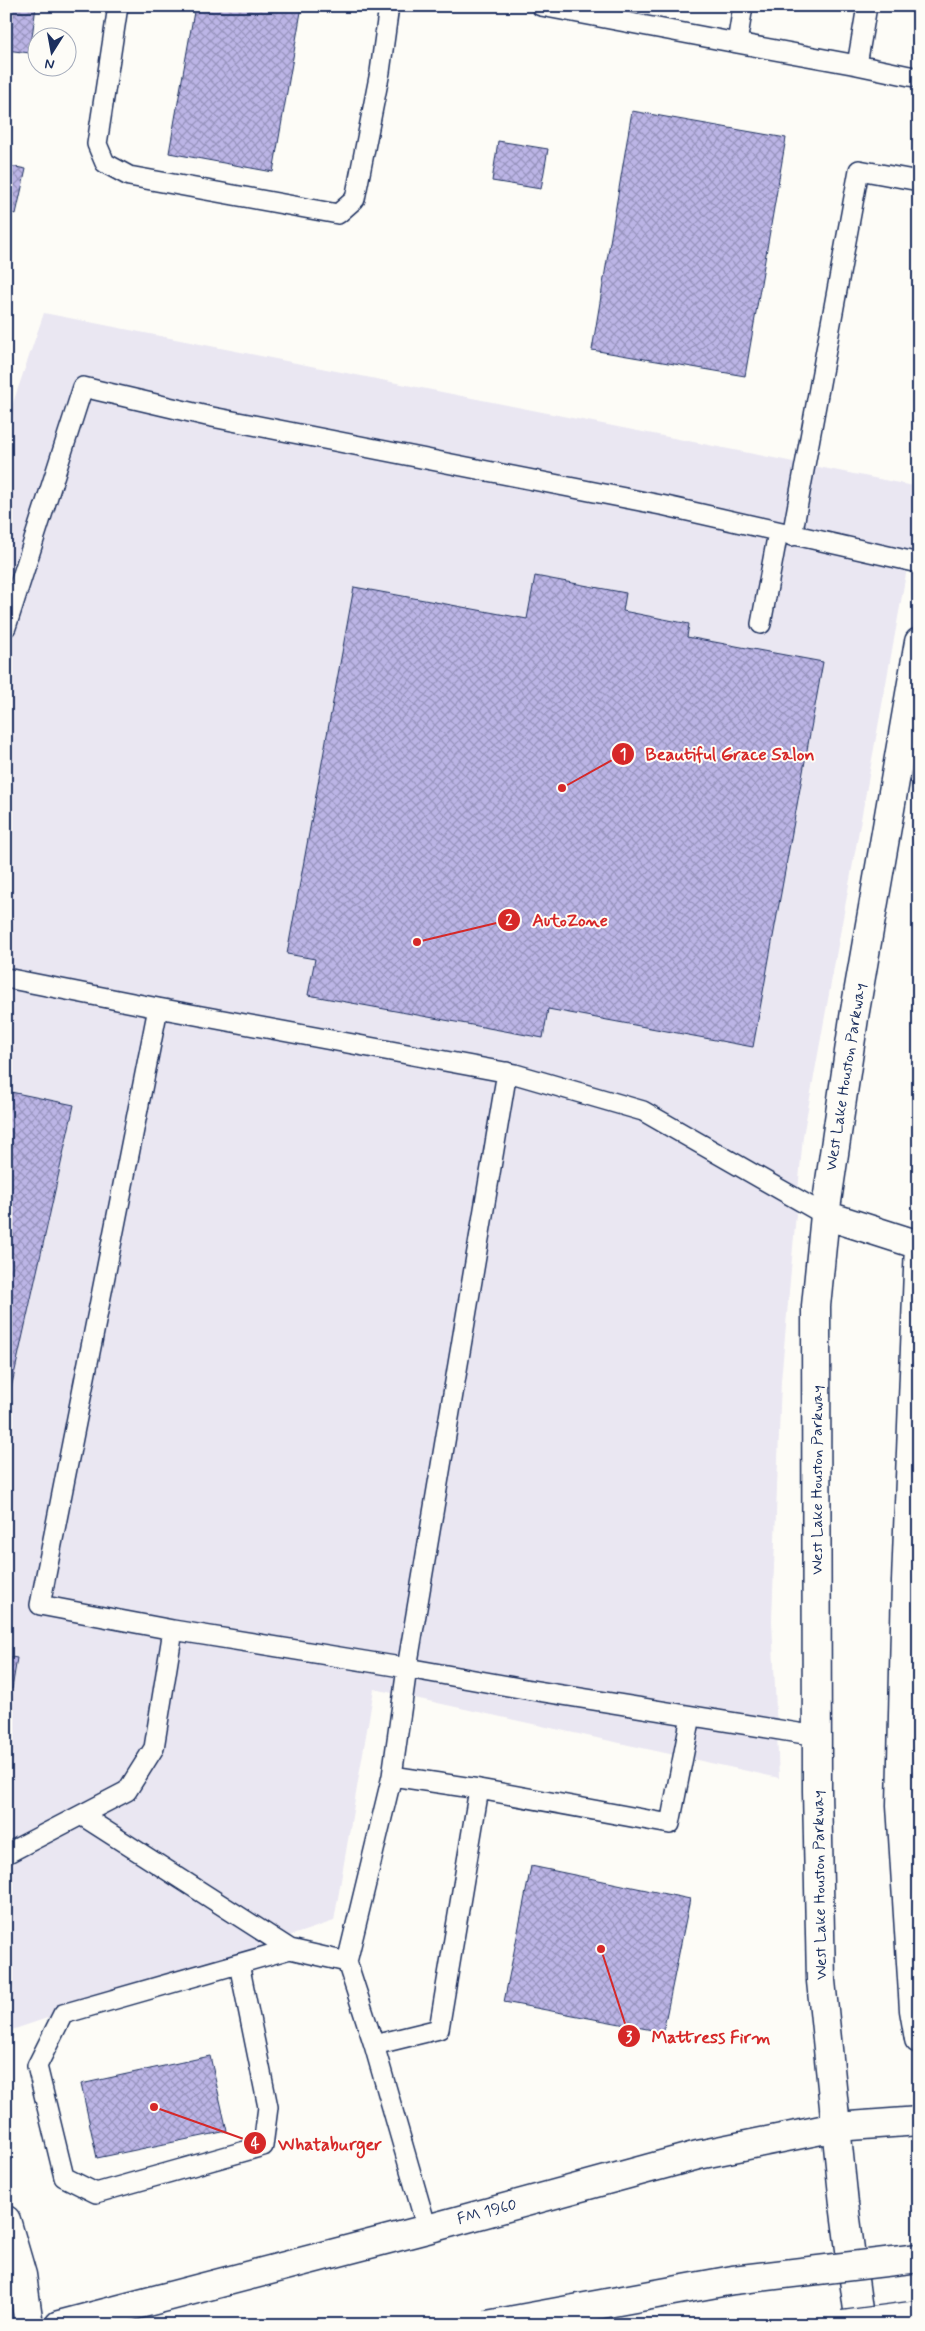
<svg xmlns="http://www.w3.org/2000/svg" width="925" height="2331" font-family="Mynerve,sans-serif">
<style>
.built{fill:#eae7f2}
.building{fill:url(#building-cross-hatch);stroke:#1b2f5e}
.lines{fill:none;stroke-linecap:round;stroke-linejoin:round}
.lane-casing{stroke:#1b2f5e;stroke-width:22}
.secondary-casing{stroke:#1b2f5e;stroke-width:31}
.primary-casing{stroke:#1b2f5e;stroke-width:31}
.lane{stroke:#fdfcf7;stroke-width:19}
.secondary{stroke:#fdfcf7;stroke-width:28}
.primary{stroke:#fdfcf7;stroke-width:28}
.primary-bridge-casing{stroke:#1b2f5e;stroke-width:31;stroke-linecap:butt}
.primary-bridge{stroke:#fdfcf7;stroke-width:28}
.labels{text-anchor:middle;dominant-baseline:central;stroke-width:4;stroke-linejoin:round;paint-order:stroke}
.street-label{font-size:16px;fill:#1b2f5e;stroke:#fdfcf7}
.leader{fill:none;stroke:#d62828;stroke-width:2}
.callout-dot{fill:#d62828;stroke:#fdfcf7;stroke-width:2}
.mark-label{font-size:15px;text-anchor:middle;font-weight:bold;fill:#fff}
.callout-label{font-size:18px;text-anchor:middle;font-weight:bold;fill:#d62828;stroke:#fdfcf7;stroke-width:4;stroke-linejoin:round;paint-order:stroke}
</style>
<defs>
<pattern id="building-cross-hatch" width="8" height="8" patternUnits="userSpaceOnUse" patternTransform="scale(1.25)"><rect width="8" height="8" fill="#bcb5e6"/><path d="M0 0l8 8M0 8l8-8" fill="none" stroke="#9894be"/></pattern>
</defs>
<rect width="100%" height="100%" fill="#fdfcf7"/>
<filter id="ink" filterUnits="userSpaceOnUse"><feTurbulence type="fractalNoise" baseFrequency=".02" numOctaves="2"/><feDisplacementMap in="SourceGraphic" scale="10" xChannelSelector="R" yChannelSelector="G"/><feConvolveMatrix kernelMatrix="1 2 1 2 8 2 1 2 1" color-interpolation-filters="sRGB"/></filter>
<g filter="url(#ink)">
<!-- built -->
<path class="built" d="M 44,313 L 919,487 L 919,503 L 803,1136 L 781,1381 L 772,1620 L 779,1778 L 374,1689 L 334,1921 L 6,2032 L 6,423 Z"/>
<!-- building -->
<path class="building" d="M 6,6 L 36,6 L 30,53 L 6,50 Z
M 195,6 L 302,6 L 273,172 L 169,153 Z
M 632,111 L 786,138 L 745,376 L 592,350 Z
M 498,141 L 548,149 L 541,189 L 492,181 Z
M 6,165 L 26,169 L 16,214 L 6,212 Z
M 535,576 L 626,593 L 623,611 L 689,624 L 687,637 L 823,662 L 753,1047 L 548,1009 L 543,1038 L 308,995 L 315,959 L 287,954 L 354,587 L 527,619 Z
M 6,1091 L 74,1105 L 6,1411 Z
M 6,1656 L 17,1658 L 12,1689 L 6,1688 Z
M 531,1866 L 690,1899 L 663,2032 L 504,2002 Z
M 210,2056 L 227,2131 L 97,2158 L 81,2084 Z"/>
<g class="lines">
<defs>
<path id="lane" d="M 118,6 L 97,144 L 105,163 L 129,176 L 338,214 L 355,199 L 380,72 L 389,6
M 541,6 L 737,43 L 743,6
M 867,6 L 857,65 L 919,78
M 737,43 L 857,65
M 792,536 L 859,170 L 919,181
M 761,624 L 778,532
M 6,627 L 83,387 L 207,416 L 666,506 L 919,563
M 6,978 L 158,1008 L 515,1074 L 643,1111 L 825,1215
M 158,1008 L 40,1605 L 173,1630
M 392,1776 L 479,1789
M 81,1815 L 290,1949 L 347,1962
M 6,1854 L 127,1791 L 154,1748 L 173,1630 L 407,1668 L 507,1072
M 239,1964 L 268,2107 L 263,2146 L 96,2193 L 64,2177 L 37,2066 L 63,2014 L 290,1949
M 374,2045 L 439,2029 L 479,1789 L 670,1824 L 691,1716
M 427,2229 L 374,2045 L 347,1962 L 392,1776 L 407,1668 L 525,1689 L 817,1736"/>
<path id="secondary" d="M 6,2220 L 22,2275 L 29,2325"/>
<path id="primary" d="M 825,1215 L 919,1245
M 919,1244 L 906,1582 L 901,1805 L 914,2010 L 919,2039
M 59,2325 L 427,2229 L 698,2155 L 836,2127 L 919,2121
M 860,2325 L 844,2204 L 821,1981 L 817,1791 L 816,1306 L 825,1215 L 855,1011 L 919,642"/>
</defs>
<!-- lane casing -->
<use href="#lane" class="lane-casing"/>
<!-- secondary casing -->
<use href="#secondary" class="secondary-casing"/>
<!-- primary casing -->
<use href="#primary" class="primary-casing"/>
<!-- lane -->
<use href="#lane" class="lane"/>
<!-- secondary -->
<use href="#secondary" class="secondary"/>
<!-- primary -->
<use href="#primary" class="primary"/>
<defs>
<path id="primary-bridge" d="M 487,2325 L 733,2280 L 919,2258
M 843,2325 L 919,2315"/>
</defs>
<!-- primary-bridge casing -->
<use href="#primary-bridge" class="primary-bridge-casing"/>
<!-- primary-bridge -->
<use href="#primary-bridge" class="primary-bridge"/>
</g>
</g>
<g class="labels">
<!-- street labels -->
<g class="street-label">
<text transform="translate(846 1077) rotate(-81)">West Lake Houston Parkway</text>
<text transform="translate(817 1480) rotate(-90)">West Lake Houston Parkway</text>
<text transform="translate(820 1885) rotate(-91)">West Lake Houston Parkway</text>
<text transform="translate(487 2212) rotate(-15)">FM 1960</text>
</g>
</g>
<!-- callouts -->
<path class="leader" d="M562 788L623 754M417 942L509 920M601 1949L629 2036M154 2107L255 2143"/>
<g class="callout-dot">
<circle cx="562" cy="788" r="5"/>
<circle cx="417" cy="942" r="5"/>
<circle cx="601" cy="1949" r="5"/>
<circle cx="154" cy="2107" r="5"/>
<circle cx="623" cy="754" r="12"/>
<circle cx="509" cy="920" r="12"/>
<circle cx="629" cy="2036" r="12"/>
<circle cx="255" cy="2143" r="12"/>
</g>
<g class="mark-label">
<text x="623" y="759">1</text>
<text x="509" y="925">2</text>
<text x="629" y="2042">3</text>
<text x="255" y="2148">4</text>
</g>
<g class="callout-label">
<text x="730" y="760">Beautiful Grace Salon</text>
<text x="570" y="926">AutoZone</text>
<text x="711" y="2043">Mattress Firm</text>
<text x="330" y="2150">Whataburger</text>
</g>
<!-- margin -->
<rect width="925" height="2331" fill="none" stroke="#fdfcf7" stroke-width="25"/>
<rect x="12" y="12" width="900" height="2306" fill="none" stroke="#1b2f5e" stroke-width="2" filter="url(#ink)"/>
<!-- north arrow -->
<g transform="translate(52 52) rotate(191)"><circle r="24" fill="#fdfcf7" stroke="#a3aaba"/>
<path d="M0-4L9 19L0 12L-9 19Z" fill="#1b2f5e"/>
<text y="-8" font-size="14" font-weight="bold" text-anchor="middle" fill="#1b2f5e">N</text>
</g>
</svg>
